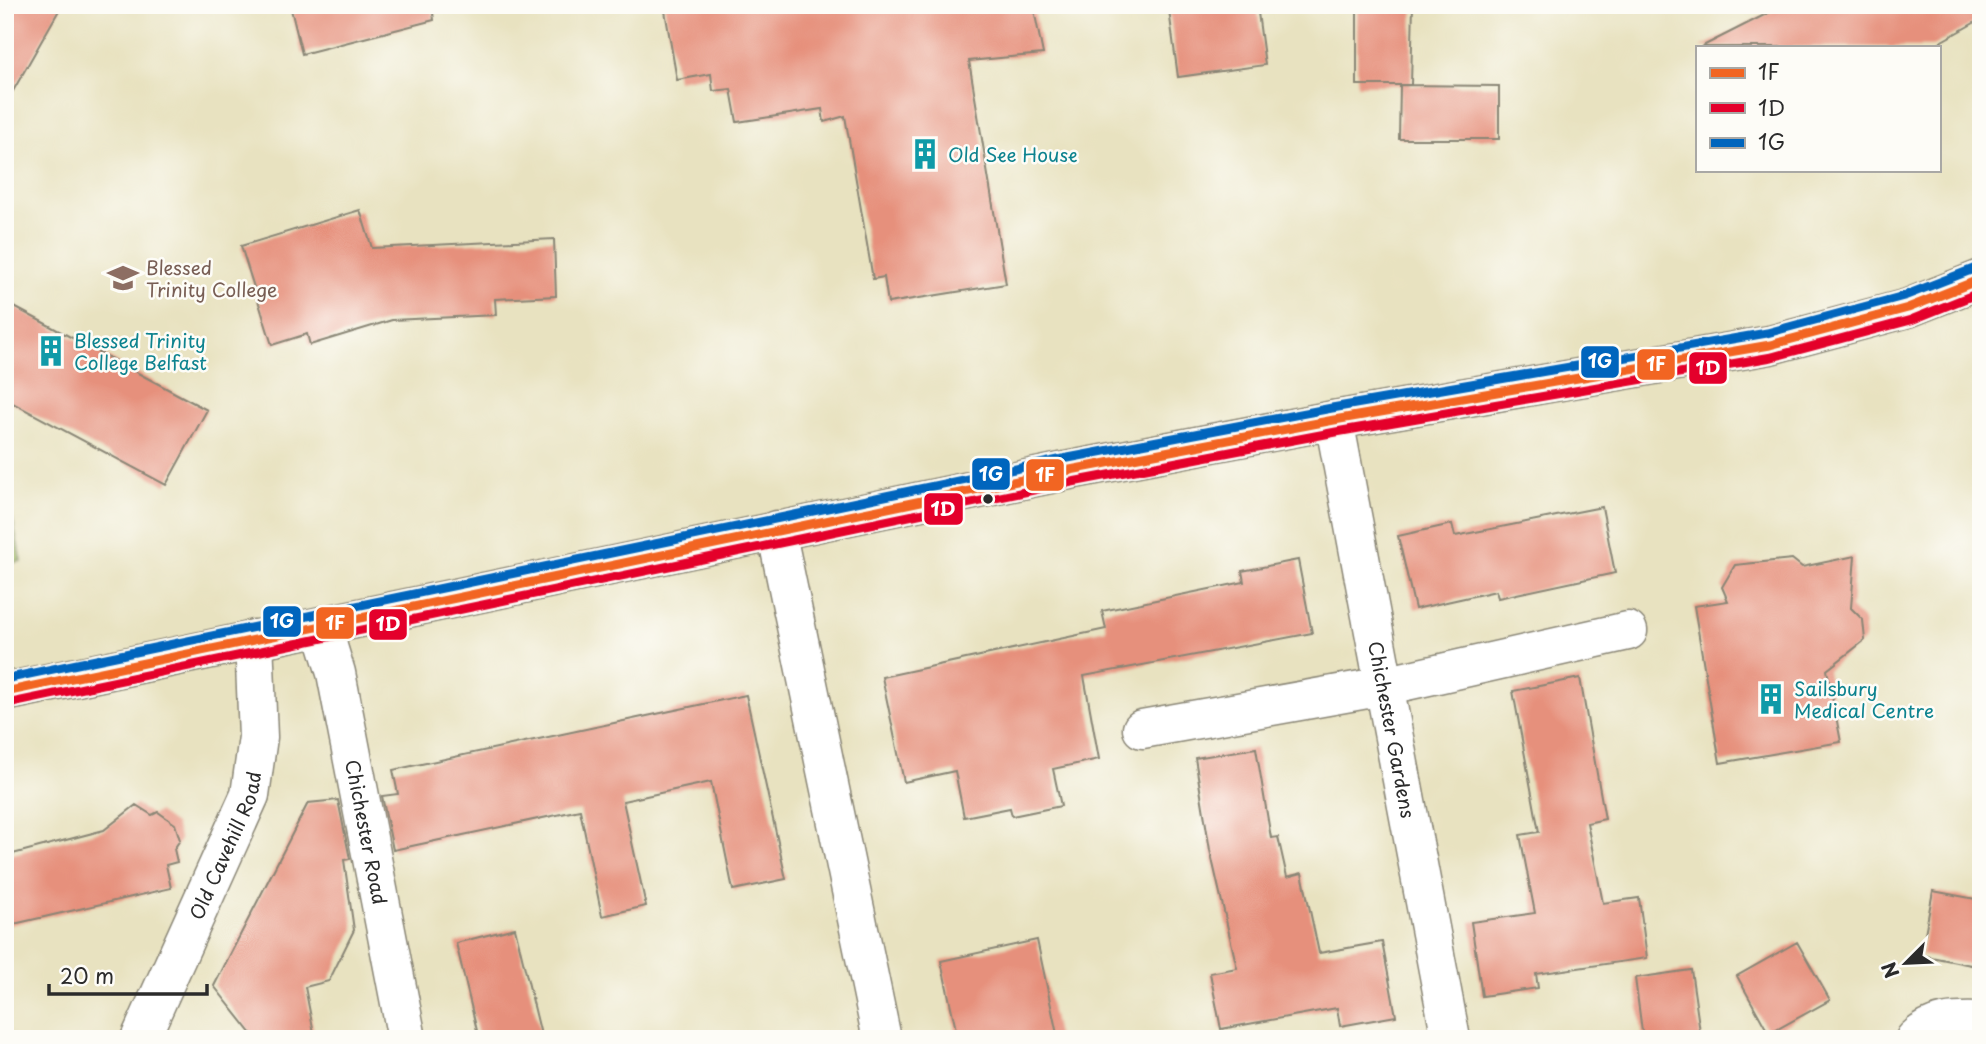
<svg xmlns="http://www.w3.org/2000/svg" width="1986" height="1044" font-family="'Playpen Sans',sans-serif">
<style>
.green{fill:#a4bf66;stroke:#687548;stroke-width:2}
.building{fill:#e6907c}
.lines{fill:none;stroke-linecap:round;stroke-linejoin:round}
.minor-casing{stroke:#8a8676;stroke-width:41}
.primary-casing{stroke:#8a8676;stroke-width:41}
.minor{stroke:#fff;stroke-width:38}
.primary{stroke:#fff;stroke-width:38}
.bus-1-casing{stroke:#fdfcf7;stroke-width:14}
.bus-2-casing{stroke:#fdfcf7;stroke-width:14}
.bus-3-casing{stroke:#fdfcf7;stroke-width:14}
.bus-1{stroke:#f26522;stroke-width:9}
.bus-2{stroke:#e4002b;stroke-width:9}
.bus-3{stroke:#0065bd;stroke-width:9}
.bus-dot{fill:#2b2b2b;stroke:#fdfcf7;stroke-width:2.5}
.labels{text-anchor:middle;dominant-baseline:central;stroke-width:5;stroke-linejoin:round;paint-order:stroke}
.culture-label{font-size:19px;fill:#0d838f;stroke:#fdfcf7;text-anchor:start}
.education-label{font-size:19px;fill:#785e54;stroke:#fdfcf7;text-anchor:start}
.street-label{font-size:19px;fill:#2b2b2b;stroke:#fdfcf7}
.line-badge{stroke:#fdfcf7;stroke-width:2.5}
.badge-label{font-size:19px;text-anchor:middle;font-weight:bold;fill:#fff}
</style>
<rect width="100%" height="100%" fill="#fdfcf7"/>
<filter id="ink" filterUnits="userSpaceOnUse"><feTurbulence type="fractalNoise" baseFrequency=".0143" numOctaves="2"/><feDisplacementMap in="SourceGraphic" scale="14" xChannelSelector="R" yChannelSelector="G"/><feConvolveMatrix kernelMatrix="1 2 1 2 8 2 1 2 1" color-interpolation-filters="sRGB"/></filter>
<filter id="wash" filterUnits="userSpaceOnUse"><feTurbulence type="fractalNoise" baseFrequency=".00686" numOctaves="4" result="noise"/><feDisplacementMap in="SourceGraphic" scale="28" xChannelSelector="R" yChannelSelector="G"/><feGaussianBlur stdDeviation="1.57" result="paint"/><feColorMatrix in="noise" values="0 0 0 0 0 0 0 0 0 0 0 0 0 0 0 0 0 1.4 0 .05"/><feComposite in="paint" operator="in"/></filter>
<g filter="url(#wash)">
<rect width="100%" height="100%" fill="#e8e2c0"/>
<!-- green -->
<path class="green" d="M 5,484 L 21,561 L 5,564 Z"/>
<g id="blocks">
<!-- building -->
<path class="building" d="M 5,5 L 62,5 L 5,105 Z
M 290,5 L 432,5 L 434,20 L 302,54 Z
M 664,5 L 1033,5 L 1043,54 L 969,61 L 1006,284 L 888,303 L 884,277 L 873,279 L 845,116 L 824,122 L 822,109 L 737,122 L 731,89 L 713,91 L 711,74 L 677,80 Z
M 1204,5 L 1257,5 L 1265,65 L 1178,77 L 1169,10 Z
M 1357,5 L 1413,5 L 1411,85 L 1357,85 Z
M 1784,5 L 1981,5 L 1981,19 L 1931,47 L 1701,47 Z
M 1400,85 L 1499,86 L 1499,139 L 1399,139 Z
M 360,210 L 372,248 L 554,239 L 556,296 L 495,299 L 496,315 L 392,320 L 310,345 L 307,334 L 272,345 L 241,246 Z
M 5,302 L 207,410 L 166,485 L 5,399 Z
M 1602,507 L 1615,573 L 1498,598 L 1496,591 L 1415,609 L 1398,536 L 1452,524 L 1455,536 Z
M 1855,556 L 1851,608 L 1863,620 L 1865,640 L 1827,670 L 1841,742 L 1720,763 L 1694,606 L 1728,601 L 1722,587 L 1735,565 L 1792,559 L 1802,567 Z
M 1298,560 L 1312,633 L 1084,676 L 1099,759 L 1053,769 L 1061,806 L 1012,816 L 1010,808 L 964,817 L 955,771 L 904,782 L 882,677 L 1106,629 L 1102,611 L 1244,582 L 1242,571 Z
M 1580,678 L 1605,819 L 1587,823 L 1603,903 L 1639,898 L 1647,958 L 1536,974 L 1538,988 L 1482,996 L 1471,922 L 1535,913 L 1520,835 L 1539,832 L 1513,691 Z
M 746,695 L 786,879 L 733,890 L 711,782 L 623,801 L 646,906 L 602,916 L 580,810 L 393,850 L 382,796 L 398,794 L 393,770 Z
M 1256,748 L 1271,838 L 1278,837 L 1287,877 L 1302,873 L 1319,953 L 1382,942 L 1396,1016 L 1340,1026 L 1337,1008 L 1221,1029 L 1210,973 L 1237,968 L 1210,850 L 1195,758 Z
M 338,800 L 350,859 L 344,860 L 354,930 L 329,981 L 305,987 L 314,1033 L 288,1039 L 256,1039 L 214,986 L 308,803 Z
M 136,805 L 152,815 L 158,812 L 175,824 L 180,840 L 174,849 L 177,862 L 166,865 L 171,888 L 5,926 L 5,856 L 104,830 Z
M 1933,891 L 1981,900 L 1981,967 L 1921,955 Z
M 515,928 L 542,1039 L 479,1039 L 456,943 Z
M 1037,940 L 1058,1039 L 958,1039 L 941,961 Z
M 1797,942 L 1830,1000 L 1769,1034 L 1737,976 Z
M 1691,970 L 1701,1039 L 1643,1039 L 1635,978 Z"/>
</g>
</g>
<g filter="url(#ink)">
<use href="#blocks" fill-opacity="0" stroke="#8a8676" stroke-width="2"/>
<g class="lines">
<defs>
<g id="minor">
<path id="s1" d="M 1334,420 L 1451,1039"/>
<path d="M 776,530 L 882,1039"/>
<path id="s2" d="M 322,627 L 336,673 L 407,1039"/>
<path d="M 1142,729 L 1384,686 L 1628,631"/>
<path id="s3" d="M 140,1039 L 250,795 L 258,737 L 254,639"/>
<path d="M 1915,1039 C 1933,1021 1956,1021 1981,1022"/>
</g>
<path id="primary" d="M 5,692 L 1070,470 L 1334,420 L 1770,345 L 1908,308 L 1981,279"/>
</defs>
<!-- minor casing -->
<use href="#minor" class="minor-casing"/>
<!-- primary casing -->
<use href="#primary" class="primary-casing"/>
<!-- minor -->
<use href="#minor" class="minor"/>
<!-- primary -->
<use href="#primary" class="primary"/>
<defs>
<path id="bus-1" d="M 5,692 L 1070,470 L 1334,420 L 1770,345 L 1908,308 L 1981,279"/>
<path id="bus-2" d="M 7,704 L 1072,482 L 1336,432 L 1772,357 L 1911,320 L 1981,292"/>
<path id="bus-3" d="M 5,679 L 1068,458 L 1332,408 L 1767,333 L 1904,296 L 1976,268"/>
</defs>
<!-- bus-1 casing -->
<use href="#bus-1" class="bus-1-casing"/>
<!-- bus-2 casing -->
<use href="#bus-2" class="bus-2-casing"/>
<!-- bus-3 casing -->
<use href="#bus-3" class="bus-3-casing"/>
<!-- bus-1 -->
<use href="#bus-1" class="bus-1"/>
<!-- bus-2 -->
<use href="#bus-2" class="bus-2"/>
<!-- bus-3 -->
<use href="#bus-3" class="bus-3"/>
</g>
</g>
<!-- icons -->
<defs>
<symbol id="building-bare" viewBox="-9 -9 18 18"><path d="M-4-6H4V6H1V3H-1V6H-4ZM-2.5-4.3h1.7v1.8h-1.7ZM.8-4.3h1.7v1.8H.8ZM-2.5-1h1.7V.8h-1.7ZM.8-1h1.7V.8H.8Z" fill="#0f9aa8" stroke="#fdfcf7" stroke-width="2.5" paint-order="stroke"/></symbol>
<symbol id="school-bare" viewBox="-9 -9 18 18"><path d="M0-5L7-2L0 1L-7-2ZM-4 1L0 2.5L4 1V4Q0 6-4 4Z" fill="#8d6e63" stroke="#fdfcf7" stroke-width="2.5" paint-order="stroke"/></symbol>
</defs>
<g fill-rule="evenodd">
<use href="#building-bare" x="903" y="132" width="44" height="44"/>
<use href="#school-bare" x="101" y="256" width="44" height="44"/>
<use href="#building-bare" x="29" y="329" width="44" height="44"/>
<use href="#building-bare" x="1749" y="677" width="44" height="44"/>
</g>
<!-- markers -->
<circle class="bus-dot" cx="988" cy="499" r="6"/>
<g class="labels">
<!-- culture labels -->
<g class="culture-label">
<text x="948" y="154">Old See House</text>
<text x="74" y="340">Blessed Trinity<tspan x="74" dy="22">College Belfast</tspan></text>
<text x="1794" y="688">Sailsbury<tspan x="1794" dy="22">Medical Centre</tspan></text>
</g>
<!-- education labels -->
<g class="education-label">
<text x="146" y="267">Blessed<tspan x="146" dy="22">Trinity College</tspan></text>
</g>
<!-- street labels -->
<g class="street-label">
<text stroke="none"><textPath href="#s1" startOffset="315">Chichester Gardens</textPath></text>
<text stroke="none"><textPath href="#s2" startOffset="210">Chichester Road</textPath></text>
<text stroke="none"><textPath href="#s3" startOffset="212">Old Cavehill Road</textPath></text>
</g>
</g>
<g class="line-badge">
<rect x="1580" y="345" width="40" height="34" rx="7" fill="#0065bd"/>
<rect x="1636" y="348" width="40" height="33" rx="7" fill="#f26522"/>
<rect x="1688" y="351" width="40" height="34" rx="7" fill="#e4002b"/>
<rect x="971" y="457" width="40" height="34" rx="7" fill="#0065bd"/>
<rect x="1025" y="458" width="40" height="34" rx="7" fill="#f26522"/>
<rect x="923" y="492" width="41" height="34" rx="7" fill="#e4002b"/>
<rect x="262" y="605" width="40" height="33" rx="7" fill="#0065bd"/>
<rect x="315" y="606" width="40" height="34" rx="7" fill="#f26522"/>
<rect x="368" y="608" width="40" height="33" rx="7" fill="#e4002b"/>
</g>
<g class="badge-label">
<text x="1600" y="368">1G</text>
<text x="1656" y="371">1F</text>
<text x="1708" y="375">1D</text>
<text x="991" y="481">1G</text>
<text x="1045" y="482">1F</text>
<text x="943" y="516">1D</text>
<text x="282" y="628">1G</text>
<text x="335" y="630">1F</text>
<text x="388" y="631">1D</text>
</g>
<!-- margin -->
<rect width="1986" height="1044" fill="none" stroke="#fdfcf7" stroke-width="28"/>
<!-- legend -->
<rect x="1696" y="46" width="245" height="126" fill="#fdfcf7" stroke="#a9a8a5" stroke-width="2"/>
<rect x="1710" y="68" width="35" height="10" fill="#f26522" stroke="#a9a8a5" stroke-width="2"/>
<text x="1758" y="80" font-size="21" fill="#2b2b2b">1F</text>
<rect x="1710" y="103" width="35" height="10" fill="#e4002b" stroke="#a9a8a5" stroke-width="2"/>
<text x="1758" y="116" font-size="21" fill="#2b2b2b">1D</text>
<rect x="1710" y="138" width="35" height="10" fill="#0065bd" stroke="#a9a8a5" stroke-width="2"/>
<text x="1758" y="150" font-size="21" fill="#2b2b2b">1G</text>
<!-- north arrow -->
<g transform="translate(1906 963) rotate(246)" stroke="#fdfcf7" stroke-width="5" paint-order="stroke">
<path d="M0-5L12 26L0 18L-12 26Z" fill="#2b2b2b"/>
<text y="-10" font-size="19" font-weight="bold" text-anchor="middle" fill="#2b2b2b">N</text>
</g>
<!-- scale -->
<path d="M49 984v10h158v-10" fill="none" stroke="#2b2b2b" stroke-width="3.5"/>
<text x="60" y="984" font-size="21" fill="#2b2b2b" stroke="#fdfcf7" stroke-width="5" paint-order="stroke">20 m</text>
</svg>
